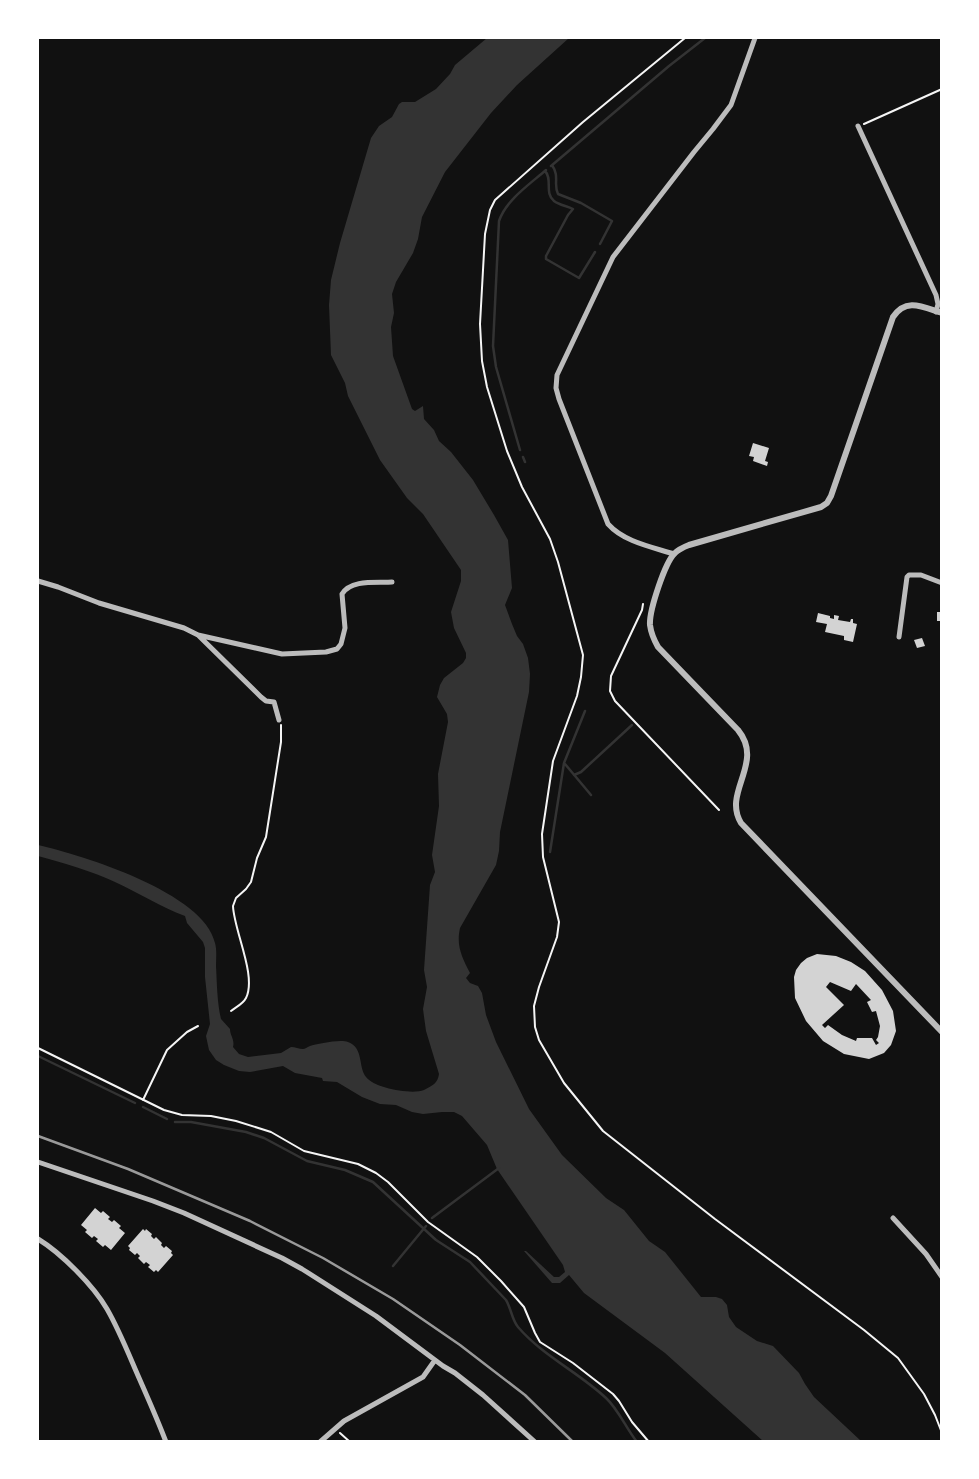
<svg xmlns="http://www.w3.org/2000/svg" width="979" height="1479" font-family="'Varela Round',sans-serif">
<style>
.water{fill:#333}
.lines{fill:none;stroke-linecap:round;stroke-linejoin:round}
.stream{stroke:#333;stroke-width:2.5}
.building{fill:#d3d3d3;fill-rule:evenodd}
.path{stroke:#f5f5f5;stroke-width:2}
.minor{stroke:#bcbcbc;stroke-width:5}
.tertiary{stroke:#bcbcbc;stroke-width:6}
.rail{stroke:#9a9a9a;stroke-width:2.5}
</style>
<rect width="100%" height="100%" fill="#111"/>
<!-- water -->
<path class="water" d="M 487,38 L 569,38 L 517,85 L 491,113 L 445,172 L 422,217 L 418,239 L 413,253 L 396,282 L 392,294 L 394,313 L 391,327 L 393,356 L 412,409 L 415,411 L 423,406 L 424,419 L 434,430 L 439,441 L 451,452 L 473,480 L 494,515 L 508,540 L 512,588 L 505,605 L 512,624 L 517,636 L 523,644 L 528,658 L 530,674 L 529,692 L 500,832 L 499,851 L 496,865 L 460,928 C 456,946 462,957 470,973 L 466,978 L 470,983 L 478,986 L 482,993 L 486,1015 L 496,1042 L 529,1109 L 562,1155 L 606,1198 L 624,1210 L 649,1241 L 665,1252 L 701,1297 L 716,1297 L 722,1299 L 727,1305 L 729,1317 L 736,1327 L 757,1341 L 773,1346 L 799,1373 L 805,1384 L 814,1397 L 861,1441 L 763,1441 L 665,1353 L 584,1293 L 569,1275 L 560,1283 L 552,1283 L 524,1251 L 526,1251 L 554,1277 L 559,1277 L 565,1272 L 563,1265 L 497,1169 L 487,1145 L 462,1116 L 454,1112 L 442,1112 L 423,1114 L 412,1112 L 396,1105 L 380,1104 L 362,1097 L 337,1082 L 323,1081 L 322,1078 L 295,1073 L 283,1066 L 250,1072 L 239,1071 L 224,1065 L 216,1060 L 209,1050 L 206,1036 L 210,1024 L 205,977 L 205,948 L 203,942 L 187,923 L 185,916 C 161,907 139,893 115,882 C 94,872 61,862 38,856 L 38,845 C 82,855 205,893 215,943 C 217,950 216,959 216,966 C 217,984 217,1002 221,1019 L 230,1029 C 230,1036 235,1039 233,1047 L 239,1054 L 248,1057 L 281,1053 L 291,1047 C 295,1047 299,1049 303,1049 C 305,1049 307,1047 310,1046 C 317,1044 340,1039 348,1042 C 364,1048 358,1067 366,1077 C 374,1088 412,1095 424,1090 C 432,1086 438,1083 439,1074 L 426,1031 L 423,1009 L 427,987 L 424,970 L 430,885 L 435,872 L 432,855 L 439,806 L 438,774 L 448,722 L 447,714 L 437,697 L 440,685 L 444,678 L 463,663 L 466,658 L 466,653 L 454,628 L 451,612 L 461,581 L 461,570 L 423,514 L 407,498 L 380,460 L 348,396 L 345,383 L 331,355 L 329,305 L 331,280 L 340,243 L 371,138 L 379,126 L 392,117 L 399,104 L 402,102 L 415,102 L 436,89 L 450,74 L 455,65 Z"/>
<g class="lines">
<!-- stream -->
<path class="stream" d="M 552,165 C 560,177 553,184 558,194 L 581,203 L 612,221 L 600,244
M 551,166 L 669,66 L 705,38
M 545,171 C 553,179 544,193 554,201 C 559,205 567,206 573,209 L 568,215 L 546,256 L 546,259 L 579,278 L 595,252
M 520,450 L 496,367 L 493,346 L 499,221 C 506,200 530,184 546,170
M 523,457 L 525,462
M 565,764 L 591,795
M 574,775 L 581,772 L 632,725
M 550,852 L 564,763 L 585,711
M 38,1056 L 135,1103
M 143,1107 L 167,1119
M 175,1122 L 191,1122 L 246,1132 L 264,1138 L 307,1161 L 345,1170 L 373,1182 L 436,1240 L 470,1262 L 506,1300 C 511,1308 512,1320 518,1327 C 543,1356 578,1372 606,1398 C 618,1409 626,1428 637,1442
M 432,1218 L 499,1168
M 393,1266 L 426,1226"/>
</g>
<!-- building -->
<path class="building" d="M 753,443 L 769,448 L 765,461 L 768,462 L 767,466 L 753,461 L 754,457 L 749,456 Z
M 937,612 L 942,612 L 942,621 L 937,621 Z
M 818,613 L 830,616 L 830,618 L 834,619 L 834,615 L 839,616 L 838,620 L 850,622 L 851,619 L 853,619 L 853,623 L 857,624 L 853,642 L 844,640 L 844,636 L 825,632 L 827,624 L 816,622 Z
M 922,638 L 925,646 L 917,648 L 914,640 Z
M 817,954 L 836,956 L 851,962 L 865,971 L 882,990 L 893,1011 L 896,1031 L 891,1045 L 884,1053 L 869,1059 L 844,1054 L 823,1041 L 806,1021 L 795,998 L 794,977 L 796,970 L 801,963 L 807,958 ZM 830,982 L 851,991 L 856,984 L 871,1000 L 867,1002 L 872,1012 L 876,1011 L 880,1026 L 878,1037 L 876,1040 L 879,1043 L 876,1045 L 872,1038 L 857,1038 L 856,1041 L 842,1035 L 828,1025 L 825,1028 L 822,1025 L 844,1005 L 826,987 Z
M 95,1208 L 101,1213 L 103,1211 L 110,1217 L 108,1219 L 112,1222 L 114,1220 L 121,1226 L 119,1228 L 125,1233 L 111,1250 L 105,1245 L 103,1247 L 96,1241 L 98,1239 L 94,1236 L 92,1238 L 85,1232 L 87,1230 L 81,1225 Z
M 143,1229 L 145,1231 L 146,1229 L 152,1234 L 151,1236 L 154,1239 L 156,1237 L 162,1243 L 161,1245 L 164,1248 L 166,1246 L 172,1251 L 171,1253 L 173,1255 L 158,1272 L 156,1270 L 154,1272 L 148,1267 L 150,1265 L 146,1262 L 144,1264 L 138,1258 L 140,1256 L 137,1253 L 135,1255 L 129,1250 L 130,1248 L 128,1246 Z"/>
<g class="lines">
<!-- path -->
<path class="path" d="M 685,38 L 583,122 L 495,200 L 490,210 L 485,234 L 480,324 L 482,361 L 487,387 L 507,451 L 522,487 L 550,539 L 558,562 L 583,655 L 581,677 L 577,696 L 553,761 L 542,834 L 543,857 L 559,922 L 557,937 L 539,987 L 534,1006 L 535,1027 L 539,1040 L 564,1083 L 603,1131 L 715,1219 L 864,1330 L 898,1358 L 924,1394 L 935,1415 L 942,1433
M 864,124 L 942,89
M 643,604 L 642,610 L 611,676 L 610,691 L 615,701 L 719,810
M 231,1011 C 236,1007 243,1004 246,998 C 257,976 234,931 233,906 L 236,898 L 246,889 L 251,882 L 257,858 L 266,837 L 281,742 L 281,725
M 38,1048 L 164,1110 L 182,1115 L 211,1116 L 236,1121 L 271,1132 L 304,1151 L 358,1164 L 376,1173 L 388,1182 L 428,1222 L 477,1257 L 501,1281 L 524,1307 L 535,1333 L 540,1342 L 573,1363 L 613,1394 L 619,1401 L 632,1422 L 649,1442
M 143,1100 L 167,1050 L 187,1032 L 198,1026
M 340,1433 L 350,1442"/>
<!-- minor -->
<path class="minor" d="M 858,126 L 936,295 L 938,304 L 936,312
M 674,554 C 652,547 624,542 608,524 L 559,399 L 556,388 L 557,375 L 613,257 L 694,152 L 713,129 L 731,105 L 755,38
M 38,581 L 58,587 L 99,603 L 184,628 L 198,635 L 282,654 L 326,652 L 337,649 L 341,644 L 345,628 L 342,594 C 351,579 377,583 392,582
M 198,635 L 261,697 L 266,701 L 274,702 L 279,720
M 899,637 L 907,577 L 909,575 L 921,575 L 942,583
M 38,1162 L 153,1201 L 184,1213 L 282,1258 L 302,1269 L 376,1316 L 443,1366 L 455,1373 L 483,1395 L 535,1442
M 893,1218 L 926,1254 L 942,1277
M 38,1239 C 61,1253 93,1285 107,1309 C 118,1328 127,1350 136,1371 C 146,1394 157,1418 166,1442
M 320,1442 L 344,1421 L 423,1377 L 435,1360"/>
<!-- tertiary -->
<path class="tertiary" d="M 942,313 C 923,307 906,297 893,317 L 831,496 L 827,503 L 821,507 L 689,545 C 684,547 679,549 675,553 C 665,562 649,611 650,625 C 651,633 654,640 658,647 L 738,730 C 765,763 722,792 741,823 L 942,1032"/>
<!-- rail -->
<path class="rail" d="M 38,1136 L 128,1169 L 250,1221 L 323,1258 L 393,1299 L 460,1345 L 525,1395 L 573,1442"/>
</g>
<!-- border -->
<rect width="979" height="1479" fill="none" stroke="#ffffff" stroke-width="78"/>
</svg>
